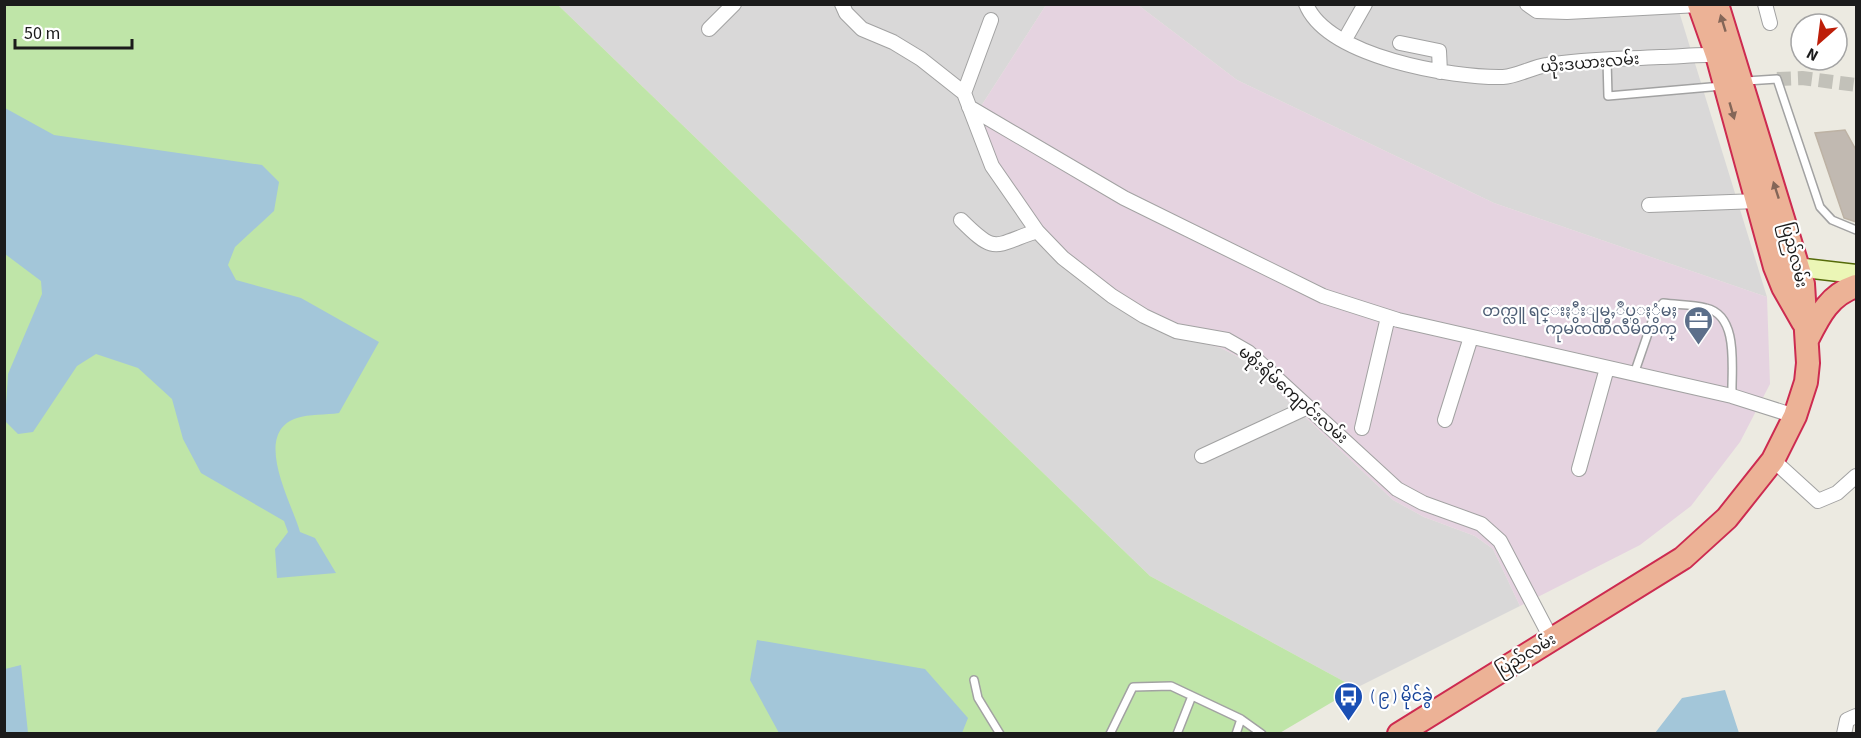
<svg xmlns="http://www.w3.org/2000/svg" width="1861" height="738" font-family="'Source Sans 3','Noto Sans Myanmar',sans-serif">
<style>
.residential{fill:#d9d8d8}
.industrial{fill:#e5d3e0}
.grass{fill:#bfe5a8}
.water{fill:#a3c6d9}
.building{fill:#c1b9b1;stroke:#bdb2a4;stroke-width:1.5}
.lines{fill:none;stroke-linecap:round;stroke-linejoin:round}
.minor-tunnel{stroke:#c2c1b9;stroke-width:14;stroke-dasharray:14 7;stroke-linecap:butt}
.service-casing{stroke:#a2a2a2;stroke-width:10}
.minor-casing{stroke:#a2a2a2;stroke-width:16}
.secondary-casing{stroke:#556b09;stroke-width:21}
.trunk-casing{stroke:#cd2b50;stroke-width:26}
.service{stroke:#fff;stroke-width:7}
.minor{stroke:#fff;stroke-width:14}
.secondary{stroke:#ebf6b6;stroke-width:18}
.trunk{stroke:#ecb296;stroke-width:22}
.oneway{fill:#846658}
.labels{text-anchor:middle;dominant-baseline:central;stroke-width:4.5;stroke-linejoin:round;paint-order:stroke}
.street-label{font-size:16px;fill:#1b1b1b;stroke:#fff}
.service-label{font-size:16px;fill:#4e5e75;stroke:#fff;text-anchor:end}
.transit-label{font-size:16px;fill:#164399;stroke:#fff;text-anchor:start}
</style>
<rect width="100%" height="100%" fill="#eceae1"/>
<!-- residential -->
<path class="residential" d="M 558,5 L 1046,5 L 969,125 L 1179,337 L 1221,348 L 1246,361 L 1393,500 L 1424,517 L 1475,536 L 1493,549 L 1520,606 L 1356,688 L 1150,576 Z
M 1138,5 L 1677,5 L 1767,297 L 1494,203 L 1237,80 Z"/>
<!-- industrial -->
<path class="industrial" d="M 1046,5 L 1138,5 L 1237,80 L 1494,203 L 1767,297 L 1770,384 L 1740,442 L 1691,506 L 1640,545 L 1520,606 L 1493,549 L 1475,536 L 1424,517 L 1393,500 L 1246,361 L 1221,348 L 1179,337 L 1145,322 L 1025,223 L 983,165 L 969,125 Z"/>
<!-- grass -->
<path class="grass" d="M 4,5 L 558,5 L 1150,576 L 1356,688 L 1278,734 L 5,733 Z"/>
<!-- water -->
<path class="water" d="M 5,108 L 54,135 L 262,165 L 279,182 L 274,211 L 235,247 L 228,265 L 236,280 L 301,298 L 379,342 L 339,413 C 326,415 309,414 297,418 C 251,433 292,503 300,532 L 315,538 L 336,573 L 277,578 L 275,549 L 288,532 L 284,521 L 201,473 L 183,439 L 172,399 L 138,368 L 96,354 L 77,366 L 33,432 L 18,434 L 5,421 L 8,374 L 42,294 L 41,281 L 5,254 Z
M 757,640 L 925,669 L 968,718 L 962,733 L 779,733 L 750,680 Z
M 21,665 L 28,733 L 5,733 L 5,669 Z
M 1725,690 L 1739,733 L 1655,733 L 1682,698 Z"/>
<!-- building -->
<path class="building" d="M 1845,130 L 1856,150 L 1856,222 L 1844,218 L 1815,133 Z"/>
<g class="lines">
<!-- minor-tunnel -->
<path class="minor-tunnel" d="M 1777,79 L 1802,78 L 1856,85"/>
<defs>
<path id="service" d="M 1607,60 L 1608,96 L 1722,86
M 1746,81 L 1777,79 L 1820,207 L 1832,220 L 1856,230
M 1634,374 L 1655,313 L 1663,303 C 1677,305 1692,304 1706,308 C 1740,316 1731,370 1732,396
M 974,680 L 978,698 L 1000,734
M 1241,719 L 1262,734
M 1110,734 L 1133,687 L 1171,686 L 1241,719 L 1236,734
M 1177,734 L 1192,696"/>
<path id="minor" d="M 842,4 L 846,13 L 862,29 L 893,42 L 921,59 L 964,93 L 992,166 L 1037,231 L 1063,258 L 1112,296 L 1144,316 L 1176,331 L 1227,340 L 1248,352 L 1397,489 L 1423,503 L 1481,524 L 1500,541 L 1552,640
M 1306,4 C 1327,57 1452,78 1503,77 C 1518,76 1532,67 1547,65 C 1584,59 1623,59 1660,57 C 1681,57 1703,53 1724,56
M 1527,4 L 1537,11 L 1567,12 L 1699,5
M 1765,4 L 1770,23
M 709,29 L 734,4
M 1344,41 L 1365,4
M 1400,43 L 1439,51 L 1440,72
M 964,93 L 991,20
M 969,107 L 1124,198 L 1323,296 L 1398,320 L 1732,396 L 1795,416
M 1649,205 L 1758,201
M 961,220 C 996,255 993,246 1037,231
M 1445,420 L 1471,337
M 1362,428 L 1388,317
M 1202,456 L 1308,407
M 1773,460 L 1818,501 L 1837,493 L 1856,476
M 1579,469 L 1607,368
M 1844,734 L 1847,720 L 1856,716"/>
<path id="secondary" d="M 1787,266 L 1856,274"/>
<path id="trunk" d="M 1699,4 L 1717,55 L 1775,267 L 1783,287 L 1803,322
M 1807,340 C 1819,316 1829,295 1856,286
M 1399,734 L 1683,558 L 1727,518 L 1773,460 L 1795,416 L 1806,382 L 1808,363 L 1803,284 L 1717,4"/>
</defs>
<!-- service casing -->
<use href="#service" class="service-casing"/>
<!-- minor casing -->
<use href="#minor" class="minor-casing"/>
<!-- secondary casing -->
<use href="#secondary" class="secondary-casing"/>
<!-- trunk casing -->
<use href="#trunk" class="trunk-casing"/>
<!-- service -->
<use href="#service" class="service"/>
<!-- minor -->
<use href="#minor" class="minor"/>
<!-- secondary -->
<use href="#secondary" class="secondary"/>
<!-- trunk -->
<use href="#trunk" class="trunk"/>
</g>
<!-- one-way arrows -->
<defs><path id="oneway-solid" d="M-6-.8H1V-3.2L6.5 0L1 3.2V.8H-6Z" transform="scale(1.5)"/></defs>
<g class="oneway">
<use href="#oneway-solid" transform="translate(1723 23) rotate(-107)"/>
<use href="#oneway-solid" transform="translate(1732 111) rotate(74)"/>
<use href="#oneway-solid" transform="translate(1776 190) rotate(-108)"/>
</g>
<!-- icons -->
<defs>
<symbol id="office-pin" viewBox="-11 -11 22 30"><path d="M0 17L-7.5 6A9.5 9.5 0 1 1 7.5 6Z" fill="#5c6f8a" stroke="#fff"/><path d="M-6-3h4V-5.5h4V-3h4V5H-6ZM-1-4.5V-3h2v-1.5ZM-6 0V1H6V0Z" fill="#fff"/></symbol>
<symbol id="bus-pin" viewBox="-11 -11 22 30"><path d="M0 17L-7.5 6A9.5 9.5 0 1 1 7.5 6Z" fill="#1a4fb4" stroke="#fff"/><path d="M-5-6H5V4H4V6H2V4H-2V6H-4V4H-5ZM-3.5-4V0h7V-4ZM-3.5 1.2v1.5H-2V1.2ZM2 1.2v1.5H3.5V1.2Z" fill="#fff"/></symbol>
</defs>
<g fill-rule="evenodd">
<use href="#office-pin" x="1682" y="304" width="33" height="45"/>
<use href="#bus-pin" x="1332" y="680" width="33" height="45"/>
</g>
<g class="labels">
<!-- street labels -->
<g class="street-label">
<text transform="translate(1590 63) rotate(-5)">ယိုးဒယားလမ်း</text>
<text transform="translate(1794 255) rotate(76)">ပြည်လမ်း</text>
<text transform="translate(1293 395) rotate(41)">မစိုးရိမ်ကျောင်းလမ်း</text>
<text transform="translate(1526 655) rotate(-31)">ပြည်လမ်း</text>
</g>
<!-- service labels -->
<g class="service-label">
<text x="1677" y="311">တက္လူ ရင္းႏွီးျမႇဳပ္ႏွံမႈ<tspan x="1677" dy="18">ကုမၸဏီလီမိတက္</tspan></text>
</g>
<!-- transit labels -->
<g class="transit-label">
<text x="1370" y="696">( ၉ ) မိုင်ခွဲ</text>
</g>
</g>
<!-- border -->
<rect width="1861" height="738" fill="none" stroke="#1b1b1b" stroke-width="12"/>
<!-- north arrow -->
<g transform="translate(1819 42) rotate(208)"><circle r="28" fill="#ffffff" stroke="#a4a4a4" stroke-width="1.5"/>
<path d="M0-4.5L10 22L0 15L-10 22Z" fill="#bd1e09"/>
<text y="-9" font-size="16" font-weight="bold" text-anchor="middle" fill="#1b1b1b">N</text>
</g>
<!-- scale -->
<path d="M15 39v9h117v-9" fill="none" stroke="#1b1b1b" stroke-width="3"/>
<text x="24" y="39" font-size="18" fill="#1b1b1b" stroke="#ffffff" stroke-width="4.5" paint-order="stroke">50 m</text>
</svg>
